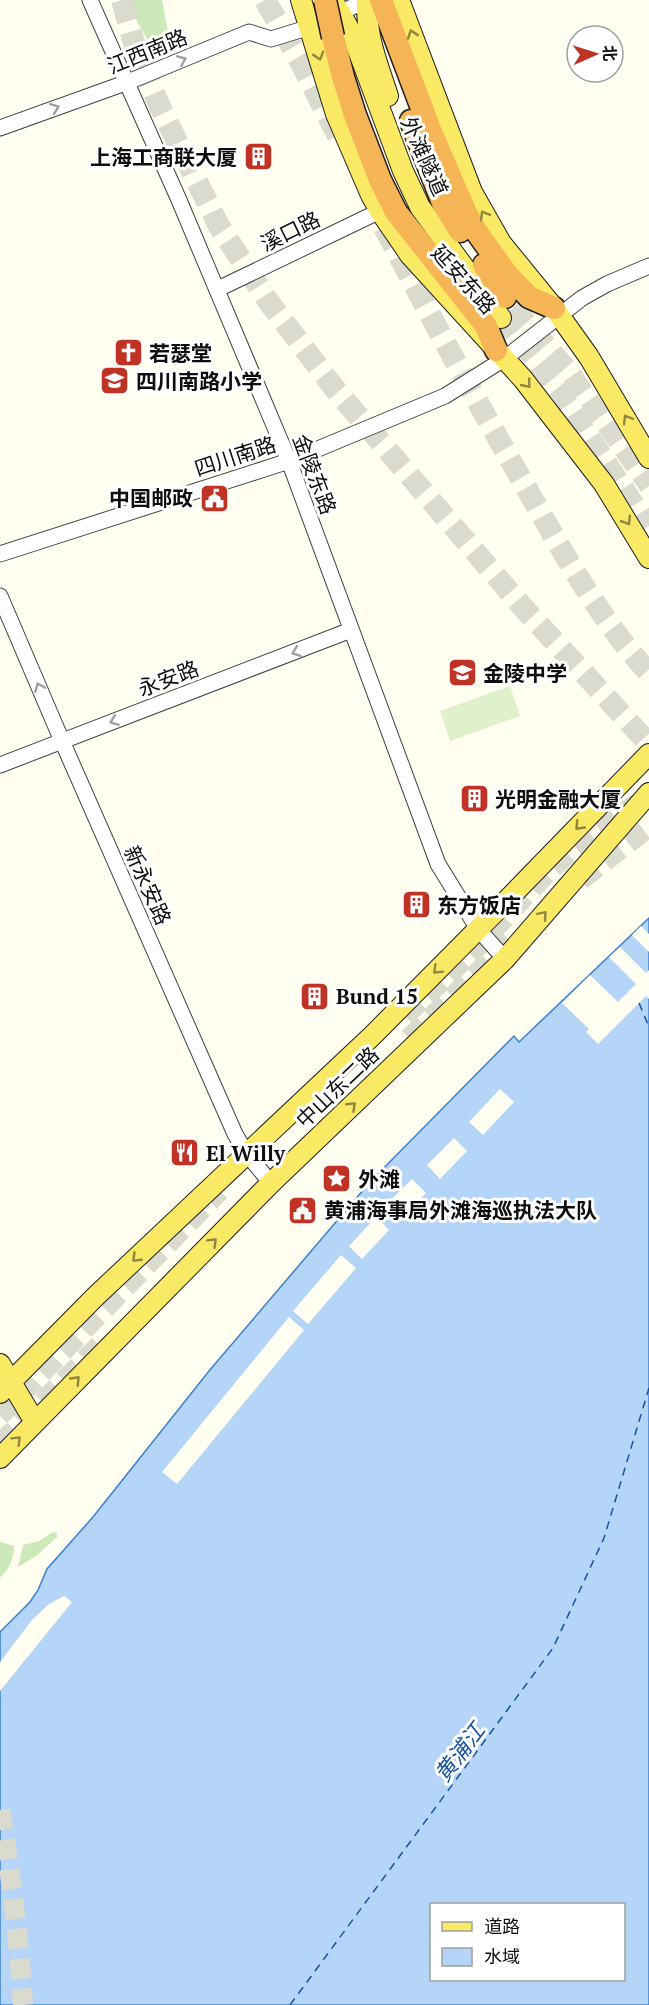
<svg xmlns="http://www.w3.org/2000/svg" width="649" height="2005" font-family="'PT Serif','Noto Sans SC',serif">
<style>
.green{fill:#cceab9}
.pitch{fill:#dff1cb}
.water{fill:#b4d5f7;stroke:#3a80cf;stroke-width:1.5;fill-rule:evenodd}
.pier{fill:#fffef0}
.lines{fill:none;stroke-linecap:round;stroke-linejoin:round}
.ferry{stroke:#1652a2;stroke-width:1.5;stroke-dasharray:8 6;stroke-linecap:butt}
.major-tunnel{stroke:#dbdace;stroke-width:20;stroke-dasharray:20 10;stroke-linecap:butt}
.highway-tunnel{stroke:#dbdace;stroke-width:22;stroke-dasharray:22 11;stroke-linecap:butt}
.minor-casing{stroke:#414141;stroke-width:17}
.major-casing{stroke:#1f1f1f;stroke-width:22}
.highway-casing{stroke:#1f1f1f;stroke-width:25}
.minor{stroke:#fff;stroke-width:15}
.major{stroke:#fae965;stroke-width:20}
.highway{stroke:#f5b557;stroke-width:22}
.highway-bridge-casing{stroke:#1f1f1f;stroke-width:25;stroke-linecap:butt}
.highway-bridge{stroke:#f5b557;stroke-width:22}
.oneway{stroke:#90863e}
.oneway2{stroke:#9f9f9f}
.labels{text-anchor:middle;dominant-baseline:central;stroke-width:6;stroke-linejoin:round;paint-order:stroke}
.street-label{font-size:21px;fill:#0e0e0e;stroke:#fff}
.poi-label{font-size:21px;font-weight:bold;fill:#0e0e0e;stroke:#fff;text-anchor:start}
.water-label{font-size:22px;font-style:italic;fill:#1652a2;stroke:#fff}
</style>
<rect width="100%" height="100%" fill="#fffef0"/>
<!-- green -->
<path class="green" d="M 128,0 L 162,0 L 170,43 L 164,51 L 153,48 L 137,22 Z
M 53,1532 L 57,1533 L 57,1537 L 36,1556 L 18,1567 L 23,1545 L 39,1541 Z
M 0,1542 L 14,1546 C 14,1558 9,1570 0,1578 Z"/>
<!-- pitch -->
<path class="pitch" d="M 510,686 L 520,716 L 450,741 L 440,711 Z"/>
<!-- water -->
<path class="water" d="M 649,918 L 649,2005 L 0,2005 L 0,1632 L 30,1602 L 38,1590 L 47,1569 L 93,1517 L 209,1371 L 370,1182 L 514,1036 L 519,1042 ZM 432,1904 L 624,1904 L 624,1980 L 432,1980 Z"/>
<!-- pier -->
<path class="pier" d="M 641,926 L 649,934 L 649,952 L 632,935 Z
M 620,947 L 646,973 L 649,970 L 649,999 L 646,996 L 598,1044 L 586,1032 L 589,1029 L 562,1003 L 590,975 L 618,1002 L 636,984 L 609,957 Z
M 500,1089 L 514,1102 L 483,1135 L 469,1122 Z
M 454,1138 L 467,1151 L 440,1179 L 427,1165 Z
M 412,1179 L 426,1193 L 397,1222 L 383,1208 Z
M 376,1217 L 389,1230 L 362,1259 L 349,1246 Z
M 341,1255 L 356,1268 L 308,1324 L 293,1311 Z
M 289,1317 L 304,1330 L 177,1484 L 162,1472 Z
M 64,1596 L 72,1602 L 0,1691 L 0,1662 L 32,1620 L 49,1604 Z"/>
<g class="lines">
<!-- ferry -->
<path class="ferry" d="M 639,1003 L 649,1027
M 290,2005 L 553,1648 L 604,1538 L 649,1388"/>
<!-- major-tunnel -->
<path class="major-tunnel" d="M 514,307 L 570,372 L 649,486
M 501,318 L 561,393 L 649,526
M 581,880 L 649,827
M 405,1016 L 476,949 L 551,869 L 594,832 L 637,803
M 409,1038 L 511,940
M 0,1416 L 220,1191
M 0,1444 L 100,1344
M 0,1810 C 11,1875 19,1939 23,2005"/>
<!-- highway-tunnel -->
<path class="highway-tunnel" d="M 122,0 L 136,50 L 160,107 L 219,226 L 268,301 L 335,389 L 520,604 L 649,744
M 265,0 L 300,61 L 338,136
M 384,227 C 430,316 478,404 528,491 C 564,554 600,620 649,673"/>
<defs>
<path id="minor" d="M 90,0 L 179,200 L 289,461 L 438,864 L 478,929 L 505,959
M 0,128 L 128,82 L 249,32 L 271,39 L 310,27 L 367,0
M 218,289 L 380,211
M 0,554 L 289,461 L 445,396 L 504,359 L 582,298 L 607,284 L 649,266
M 0,596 L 62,741 L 235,1134 L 246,1153 L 271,1183
M 0,765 L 351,630"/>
<path id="major" d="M 301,0 L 336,114 L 371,195 L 380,211 L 410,255 L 523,379 L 604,484 L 649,558
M 332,0 L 341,14 L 352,34 L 403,171 L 420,207 L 501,318
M 367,0 C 366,37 377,62 388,96
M 399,0 L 472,192 L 501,243 L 554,308 L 589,357 L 649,458
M 0,1364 L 35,1422
M 0,1393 L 96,1296 L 372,1036 L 510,897 L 649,754
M 0,1458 L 271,1183 L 505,959 L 649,793"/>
<path id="highway" d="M 381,0 L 431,132 L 466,213 L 476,231 L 507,274 L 529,297 L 554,308
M 333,37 L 343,77 L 355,115 L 380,180 L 396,212 L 486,326 L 496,350
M 411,121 L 443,203 L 460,231
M 484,265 L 505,297"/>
</defs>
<!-- minor casing -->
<use href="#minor" class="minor-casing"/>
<!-- major casing -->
<use href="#major" class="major-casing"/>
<!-- highway casing -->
<use href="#highway" class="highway-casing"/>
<!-- minor -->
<use href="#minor" class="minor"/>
<!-- major -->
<use href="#major" class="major"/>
<!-- highway -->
<use href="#highway" class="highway"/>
<defs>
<path id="highway-bridge" d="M 325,0 L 333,37"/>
</defs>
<!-- highway-bridge casing -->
<use href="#highway-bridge" class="highway-bridge-casing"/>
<!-- highway-bridge -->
<use href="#highway-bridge" class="highway-bridge"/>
</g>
<!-- one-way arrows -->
<defs><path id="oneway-chevron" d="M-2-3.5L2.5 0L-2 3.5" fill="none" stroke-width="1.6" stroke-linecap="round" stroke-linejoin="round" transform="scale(1.5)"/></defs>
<g class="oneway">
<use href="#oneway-chevron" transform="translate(412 34) rotate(-109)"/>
<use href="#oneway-chevron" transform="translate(319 56) rotate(73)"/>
<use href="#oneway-chevron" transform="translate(484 215) rotate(-120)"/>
<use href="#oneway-chevron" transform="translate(527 384) rotate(51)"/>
<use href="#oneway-chevron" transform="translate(627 419) rotate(-121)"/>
<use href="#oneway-chevron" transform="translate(627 521) rotate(58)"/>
<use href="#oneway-chevron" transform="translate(579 826) rotate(134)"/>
<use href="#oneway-chevron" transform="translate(543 915) rotate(-49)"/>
<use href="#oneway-chevron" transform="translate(437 970) rotate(135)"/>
<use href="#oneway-chevron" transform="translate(352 1106) rotate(-44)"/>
<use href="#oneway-chevron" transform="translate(213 1242) rotate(-45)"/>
<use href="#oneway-chevron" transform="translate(136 1258) rotate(136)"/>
<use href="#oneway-chevron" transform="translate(76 1380) rotate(-46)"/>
<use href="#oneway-chevron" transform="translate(17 1440) rotate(-45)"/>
</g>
<g class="oneway2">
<use href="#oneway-chevron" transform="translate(182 60) rotate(-23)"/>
<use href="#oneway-chevron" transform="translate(55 108) rotate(-20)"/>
<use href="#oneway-chevron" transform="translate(296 652) rotate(159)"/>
<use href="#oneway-chevron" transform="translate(39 687) rotate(-113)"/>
<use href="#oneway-chevron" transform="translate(114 721) rotate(159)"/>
</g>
<!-- icons -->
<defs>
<symbol id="building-square" viewBox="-11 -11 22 22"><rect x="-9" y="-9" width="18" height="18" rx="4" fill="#c03224" stroke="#fff"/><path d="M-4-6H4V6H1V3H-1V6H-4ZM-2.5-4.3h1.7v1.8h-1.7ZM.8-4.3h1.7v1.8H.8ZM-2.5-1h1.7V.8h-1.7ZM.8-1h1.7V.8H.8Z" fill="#fff"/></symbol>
<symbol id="church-square" viewBox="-11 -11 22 22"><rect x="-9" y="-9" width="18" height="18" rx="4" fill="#c03224" stroke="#fff"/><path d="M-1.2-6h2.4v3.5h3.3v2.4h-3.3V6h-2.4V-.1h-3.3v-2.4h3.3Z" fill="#fff"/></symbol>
<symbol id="school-square" viewBox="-11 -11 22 22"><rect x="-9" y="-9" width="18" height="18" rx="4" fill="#c03224" stroke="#fff"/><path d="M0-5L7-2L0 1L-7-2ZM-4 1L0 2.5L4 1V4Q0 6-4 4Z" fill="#fff"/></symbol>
<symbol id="civic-square" viewBox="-11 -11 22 22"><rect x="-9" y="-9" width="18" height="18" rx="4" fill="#c03224" stroke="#fff"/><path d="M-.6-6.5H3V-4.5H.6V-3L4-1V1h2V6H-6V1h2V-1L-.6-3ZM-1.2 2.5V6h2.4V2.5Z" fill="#fff"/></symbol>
<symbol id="restaurant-square" viewBox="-11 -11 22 22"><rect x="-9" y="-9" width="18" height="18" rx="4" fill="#c03224" stroke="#fff"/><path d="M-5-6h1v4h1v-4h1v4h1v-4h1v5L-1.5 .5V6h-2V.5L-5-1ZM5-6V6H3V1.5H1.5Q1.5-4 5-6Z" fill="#fff"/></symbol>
<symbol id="sight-square" viewBox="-11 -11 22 22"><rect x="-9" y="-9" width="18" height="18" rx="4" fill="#c03224" stroke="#fff"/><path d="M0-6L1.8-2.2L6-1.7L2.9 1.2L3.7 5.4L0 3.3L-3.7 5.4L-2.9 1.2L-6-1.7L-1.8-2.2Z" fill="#fff"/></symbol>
</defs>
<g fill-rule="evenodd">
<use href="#building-square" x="242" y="140" width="33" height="33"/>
<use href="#church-square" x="112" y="336" width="33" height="33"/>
<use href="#school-square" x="98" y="364" width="33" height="33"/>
<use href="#civic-square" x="198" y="482" width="33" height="33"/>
<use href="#school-square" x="446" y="656" width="33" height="33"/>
<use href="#building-square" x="458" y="782" width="33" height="33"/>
<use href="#building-square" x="400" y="888" width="33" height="33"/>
<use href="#building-square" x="298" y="980" width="33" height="33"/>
<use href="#restaurant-square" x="168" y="1136" width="33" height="33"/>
<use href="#sight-square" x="320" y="1162" width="33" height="33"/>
<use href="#civic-square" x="286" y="1194" width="33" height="33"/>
</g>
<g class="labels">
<!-- street labels -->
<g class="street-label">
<text transform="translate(147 51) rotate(-22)">江西南路</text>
<text transform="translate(425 156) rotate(66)">外滩隧道</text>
<text transform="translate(290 231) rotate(-26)">溪口路</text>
<text transform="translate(464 279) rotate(48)">延安东路</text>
<text transform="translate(235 456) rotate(-18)">四川南路</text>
<text transform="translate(315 474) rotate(69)">金陵东路</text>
<text transform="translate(168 678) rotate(-21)">永安路</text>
<text transform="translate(148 885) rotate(66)">新永安路</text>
<text transform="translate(337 1087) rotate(-44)">中山东二路</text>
</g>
<!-- poi labels -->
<g class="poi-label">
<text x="237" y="157" text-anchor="end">上海工商联大厦</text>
<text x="149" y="353">若瑟堂</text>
<text x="136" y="381">四川南路小学</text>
<text x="193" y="498" text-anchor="end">中国邮政</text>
<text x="483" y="673">金陵中学</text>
<text x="495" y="799">光明金融大厦</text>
<text x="437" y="905">东方饭店</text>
<text x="336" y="996">Bund 15</text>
<text x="206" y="1153">El Willy</text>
<text x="358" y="1179">外滩</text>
<text x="324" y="1210">黄浦海事局外滩海巡执法大队</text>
</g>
<!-- water labels -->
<g class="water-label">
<text transform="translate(459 1752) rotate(-53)">黄浦江</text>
</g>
</g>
<!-- legend -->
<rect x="430" y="1903" width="195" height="78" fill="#ffffff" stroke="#9f9f9f" stroke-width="1.5"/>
<rect x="442" y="1922" width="30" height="9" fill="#fae965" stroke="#9f9f9f" stroke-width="1.5"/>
<text x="484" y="1933" font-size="18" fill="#0e0e0e">道路</text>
<rect x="442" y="1948" width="30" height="18" fill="#b4d5f7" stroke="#9f9f9f" stroke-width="1.5"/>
<text x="484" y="1963" font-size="18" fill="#0e0e0e">水域</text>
<!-- north arrow -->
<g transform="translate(595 54) rotate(87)"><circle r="28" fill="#ffffff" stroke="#9f9f9f" stroke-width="1.5"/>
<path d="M0-4.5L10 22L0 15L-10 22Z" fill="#c03224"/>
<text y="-9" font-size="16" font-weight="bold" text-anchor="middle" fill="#0e0e0e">北</text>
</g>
</svg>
